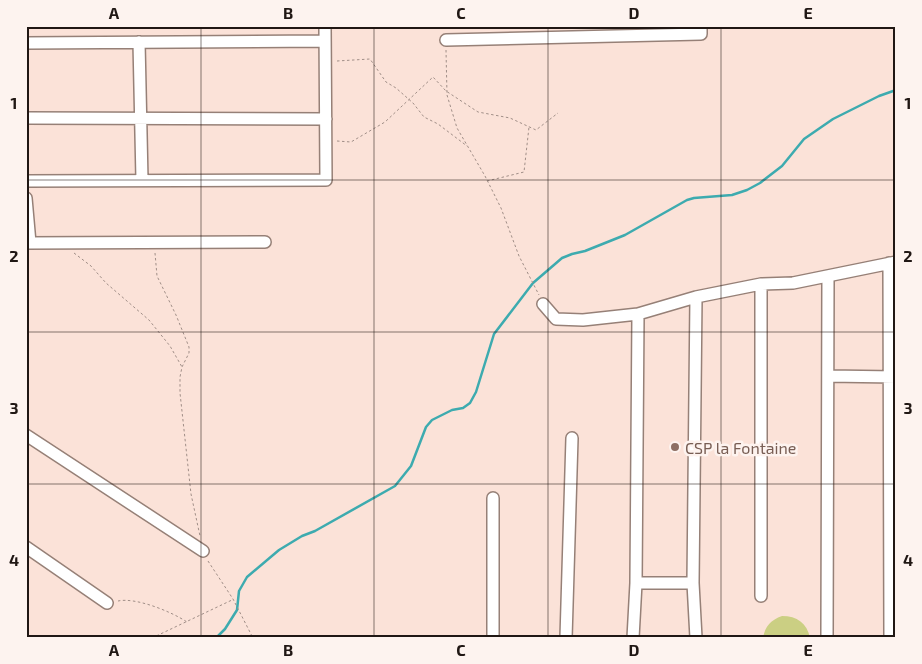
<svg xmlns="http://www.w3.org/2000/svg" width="922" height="664" font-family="'Exo 2',sans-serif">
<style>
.pitch{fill:#cbcf83}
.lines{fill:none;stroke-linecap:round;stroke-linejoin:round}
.stream{stroke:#3dabaf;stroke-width:2.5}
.minor-casing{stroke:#968077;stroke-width:14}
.path{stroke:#a08e87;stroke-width:1;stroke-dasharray:2.5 2.5;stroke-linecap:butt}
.minor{stroke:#fff;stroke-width:11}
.grid{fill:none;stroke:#201714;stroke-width:1;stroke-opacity:0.55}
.education-dot{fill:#8d6e63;stroke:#fdf3ef;stroke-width:2}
.labels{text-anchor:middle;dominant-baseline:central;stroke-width:5;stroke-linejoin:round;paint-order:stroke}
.education-label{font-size:16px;fill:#785e54;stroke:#fdf3ef;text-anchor:start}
.neatline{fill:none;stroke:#201714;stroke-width:2}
.grid-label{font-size:16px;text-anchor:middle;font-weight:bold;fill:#201714}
</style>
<rect width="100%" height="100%" fill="#fbe2d8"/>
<!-- pitch -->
<path class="pitch" d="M 782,616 C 797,616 807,623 810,638 L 763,638 C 765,626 771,620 782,616 Z"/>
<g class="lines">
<!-- stream -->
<path class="stream" d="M 216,638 L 225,629 L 237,610 L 239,591 L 247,577 L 279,550 L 302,536 L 315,531 L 395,486 L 411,466 L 426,427 L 432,420 L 452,410 L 463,408 L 470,403 L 476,392 L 494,334 L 533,283 L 562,258 L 572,254 L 585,251 L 625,235 L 687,200 L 694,198 L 732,195 L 747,190 L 760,183 L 782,166 L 804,139 L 833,119 L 879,96 L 896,90"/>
<defs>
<path id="minor" d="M 446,40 L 701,34 L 701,26
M 139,42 L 142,180
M 26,43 L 325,41
M 26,118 L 326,119
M 26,181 L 326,180 L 325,26
M 26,198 L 30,243
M 26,243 L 265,242
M 889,263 L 890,638
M 543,304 L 556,319 L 583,320 L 638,314 L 696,297 L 761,284 L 793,283 L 896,262
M 828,376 L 896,377
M 26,435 L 203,551
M 493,498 L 493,638
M 26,547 L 107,603
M 636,583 L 693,583
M 761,596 L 761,284
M 566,638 L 572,438
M 633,638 L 636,583 L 638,314
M 696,638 L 693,583 L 696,297
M 827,638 L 828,276"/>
</defs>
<!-- minor casing -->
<use href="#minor" class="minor-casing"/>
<!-- path -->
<path class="path" d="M 446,50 L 447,95 L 457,128 L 485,176 L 501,208 L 519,256 L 539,295
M 337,61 L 370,59 L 386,82 L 396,88 L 413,103 L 424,117 L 438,124 L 467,146
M 337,141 L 351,142 L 385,122 L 433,77 L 446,91 L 478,112 L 510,118 L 536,130 L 558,113
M 487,181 L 524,172 L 529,127
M 74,253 L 91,266 L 106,283 L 149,320 L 170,346 L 182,367
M 155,253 L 157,276 L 176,315 L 189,347 L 189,353 L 182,367 L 180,377 L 180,393 L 191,494 L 200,536
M 208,561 L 233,599 L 253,638
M 118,601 C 136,597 172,612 187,622
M 152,638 L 232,600"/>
<!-- minor -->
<use href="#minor" class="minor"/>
</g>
<!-- grid -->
<path class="grid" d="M 201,26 L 201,638M 374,26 L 374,638M 548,26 L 548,638M 721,26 L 721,638M 26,180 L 896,180M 26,332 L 896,332M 26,484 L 896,484"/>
<!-- markers -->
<circle class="education-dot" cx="675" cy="447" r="5"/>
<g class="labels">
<!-- education labels -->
<g class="education-label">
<text x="685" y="447">CSP la Fontaine</text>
</g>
</g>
<!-- border -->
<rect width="922" height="664" fill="none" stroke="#fdf3ef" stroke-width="55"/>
<rect x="28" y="28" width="866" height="608" class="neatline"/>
<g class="grid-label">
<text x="114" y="19">A</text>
<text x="288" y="19">B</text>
<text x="461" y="19">C</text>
<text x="634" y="19">D</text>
<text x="808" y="19">E</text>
<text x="14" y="109">1</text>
<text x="908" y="109">1</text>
<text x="14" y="262">2</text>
<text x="908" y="262">2</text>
<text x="14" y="414">3</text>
<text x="908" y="414">3</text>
<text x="14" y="566">4</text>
<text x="908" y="566">4</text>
<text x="114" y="656">A</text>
<text x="288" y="656">B</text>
<text x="461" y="656">C</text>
<text x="634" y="656">D</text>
<text x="808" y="656">E</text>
</g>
</svg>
